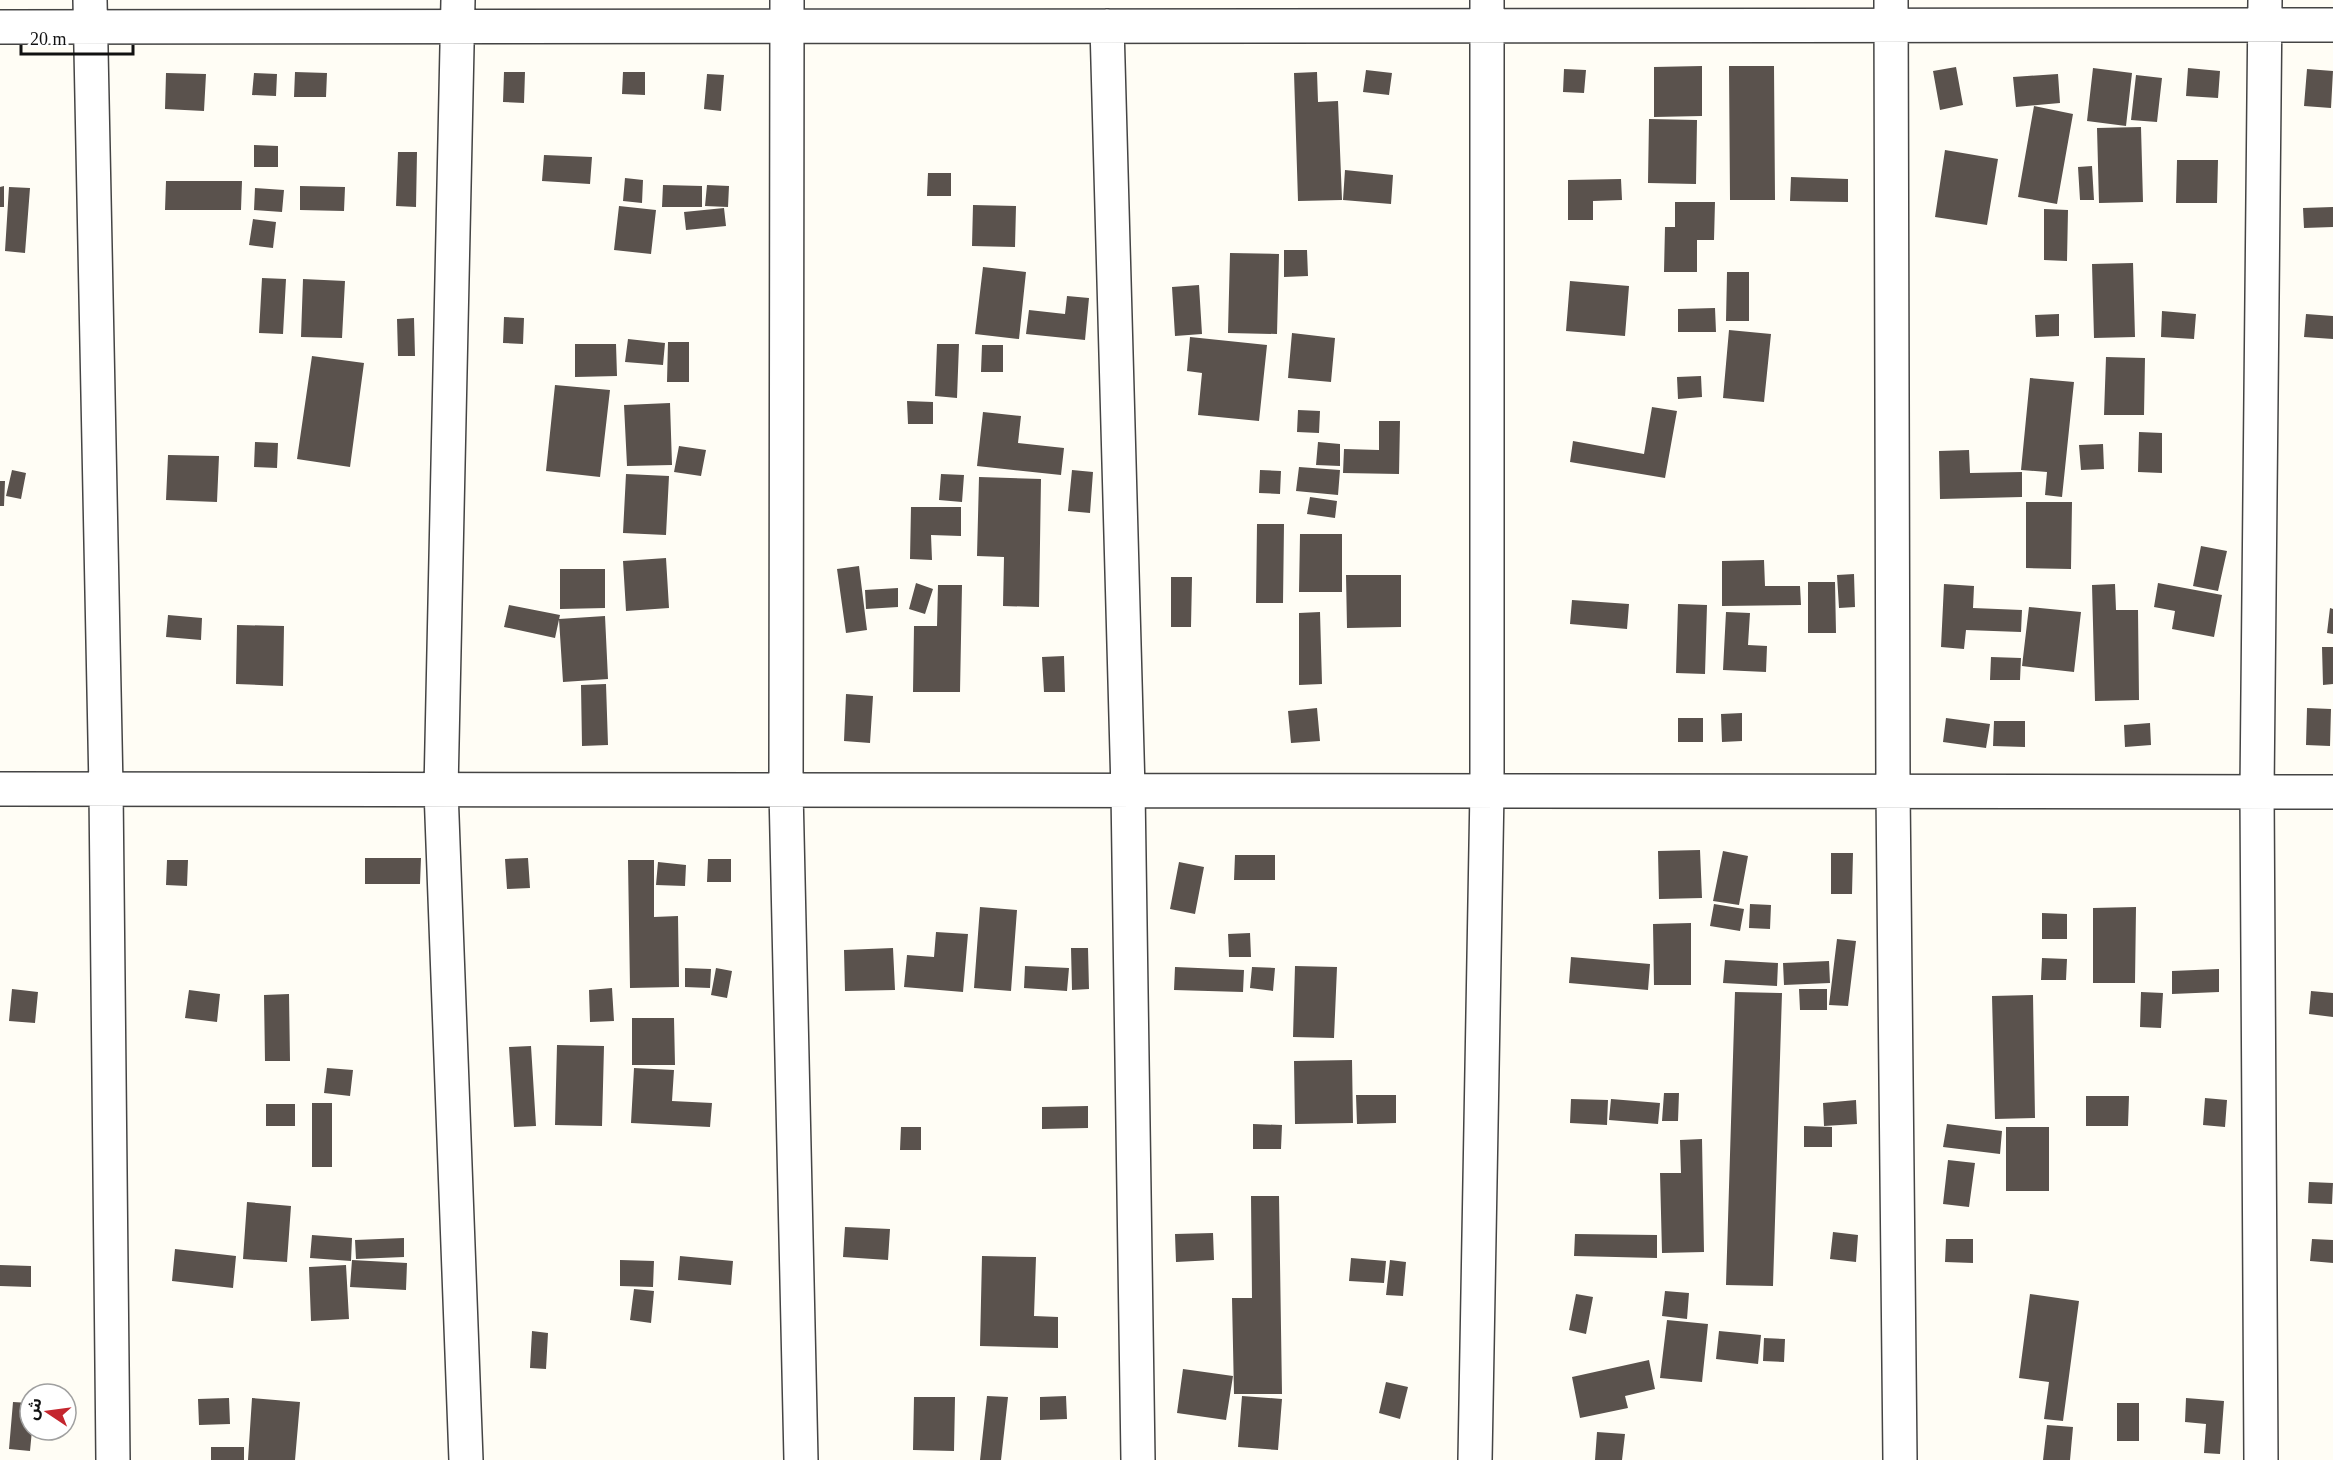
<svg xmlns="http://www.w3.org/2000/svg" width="2333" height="1460" font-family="'Times New Roman','Noto Sans Arabic',serif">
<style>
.building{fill:#5a524d}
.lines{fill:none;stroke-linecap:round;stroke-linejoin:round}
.minor-casing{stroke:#444;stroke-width:36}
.minor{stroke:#fff;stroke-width:33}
</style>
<rect width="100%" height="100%" fill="#fffdf5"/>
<!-- building -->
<path class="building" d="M 1702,66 L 1702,116 L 1654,117 L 1654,67 Z
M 1729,66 L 1774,66 L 1775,200 L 1730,200 Z
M 1956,67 L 1963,105 L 1940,110 L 1933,71 Z
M 2093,68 L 2132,73 L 2126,126 L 2087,121 Z
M 2188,68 L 2220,71 L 2218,98 L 2186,96 Z
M 1564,69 L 1586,70 L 1584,93 L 1563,92 Z
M 2307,69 L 2333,71 L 2331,108 L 2304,106 Z
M 1366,70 L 1392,73 L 1389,95 L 1363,92 Z
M 295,72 L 327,73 L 326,97 L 294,97 Z
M 504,72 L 525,72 L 524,103 L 503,102 Z
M 623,72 L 645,72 L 645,95 L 622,94 Z
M 1317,72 L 1318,102 L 1338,101 L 1342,200 L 1298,201 L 1294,73 Z
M 166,73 L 206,74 L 204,111 L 165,109 Z
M 254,73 L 277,74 L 276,96 L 252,95 Z
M 707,74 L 724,75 L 721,111 L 704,109 Z
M 2058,74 L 2060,103 L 2016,107 L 2013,77 Z
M 2136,75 L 2162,78 L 2157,122 L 2131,120 Z
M 2034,106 L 2073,114 L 2057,204 L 2018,197 Z
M 1649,119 L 1697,120 L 1696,184 L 1648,183 Z
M 2141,127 L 2143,202 L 2099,203 L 2097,128 Z
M 254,145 L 278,146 L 278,167 L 254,167 Z
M 1945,150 L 1998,159 L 1987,225 L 1935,217 Z
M 398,152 L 417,152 L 416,207 L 396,206 Z
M 544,155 L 592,157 L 590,184 L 542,181 Z
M 2177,160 L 2218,160 L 2217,203 L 2176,203 Z
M 2092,166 L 2094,200 L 2080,200 L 2078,167 Z
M 1345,170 L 1393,175 L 1391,204 L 1343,200 Z
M 928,173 L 951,173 L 951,196 L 927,196 Z
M 1791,177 L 1848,179 L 1848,202 L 1790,201 Z
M 625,178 L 643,180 L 642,203 L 623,201 Z
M 1621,179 L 1622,200 L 1593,201 L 1593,220 L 1568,220 L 1568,180 Z
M 166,181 L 242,181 L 241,210 L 165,210 Z
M 663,185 L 702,186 L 702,207 L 662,207 Z
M 707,185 L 729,186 L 728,207 L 705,206 Z
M 4,186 L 4,207 L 0,207 L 0,187 Z
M 300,186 L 345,187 L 344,211 L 300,210 Z
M 9,187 L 30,188 L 25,253 L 5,251 Z
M 255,188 L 284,190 L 282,212 L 254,210 Z
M 1675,202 L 1715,202 L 1714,240 L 1697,240 L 1697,272 L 1664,272 L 1665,227 L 1675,227 Z
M 973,205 L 1016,206 L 1015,247 L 972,246 Z
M 619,206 L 656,210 L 651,254 L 614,250 Z
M 2333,207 L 2333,227 L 2304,228 L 2303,208 Z
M 724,208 L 726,226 L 686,230 L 684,212 Z
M 2044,209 L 2068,210 L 2067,261 L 2044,260 Z
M 253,219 L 276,222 L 273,248 L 249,245 Z
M 1284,250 L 1307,250 L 1308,276 L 1284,277 Z
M 1230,253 L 1279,254 L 1277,334 L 1228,333 Z
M 2133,263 L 2135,337 L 2094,338 L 2092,264 Z
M 983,267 L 1026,272 L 1019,339 L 975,334 Z
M 1727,272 L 1749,272 L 1749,321 L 1726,321 Z
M 262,278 L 286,279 L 283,334 L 259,333 Z
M 303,279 L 345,281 L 342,338 L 301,337 Z
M 1570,281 L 1629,286 L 1625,336 L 1566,331 Z
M 1199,285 L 1202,334 L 1175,336 L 1172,287 Z
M 1067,296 L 1089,298 L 1085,340 L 1026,334 L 1029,310 L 1065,314 Z
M 1715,308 L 1716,332 L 1678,332 L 1678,309 Z
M 2162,311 L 2196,314 L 2194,339 L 2161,337 Z
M 2059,314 L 2059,336 L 2036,337 L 2035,315 Z
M 2306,314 L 2333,316 L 2333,339 L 2304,337 Z
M 504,317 L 524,318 L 523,344 L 503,343 Z
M 414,318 L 415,356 L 398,356 L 397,319 Z
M 1729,330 L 1771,334 L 1764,402 L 1723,398 Z
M 1292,333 L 1335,338 L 1331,382 L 1288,378 Z
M 1190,337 L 1267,345 L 1259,421 L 1198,415 L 1202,373 L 1187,371 Z
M 628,339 L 665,343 L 663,365 L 625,362 Z
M 668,342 L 689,342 L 689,382 L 667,382 Z
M 575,344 L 616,344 L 617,376 L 575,377 Z
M 937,344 L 959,344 L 957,398 L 935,396 Z
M 982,345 L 1003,345 L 1003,372 L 981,372 Z
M 312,356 L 364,363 L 350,467 L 297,459 Z
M 2106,357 L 2145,358 L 2144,415 L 2104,415 Z
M 1701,376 L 1702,397 L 1678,399 L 1677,377 Z
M 2030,378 L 2074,382 L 2062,497 L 2045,495 L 2047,472 L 2021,470 Z
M 555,385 L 610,390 L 600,477 L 546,471 Z
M 907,401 L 933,402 L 933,424 L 908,424 Z
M 670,403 L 672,465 L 627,466 L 624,405 Z
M 1652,407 L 1677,411 L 1665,478 L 1570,462 L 1573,441 L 1644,454 Z
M 1298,410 L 1320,411 L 1319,433 L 1297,432 Z
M 983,412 L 1021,416 L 1018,443 L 1064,448 L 1061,475 L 977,466 Z
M 1379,421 L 1400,421 L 1399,474 L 1343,473 L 1344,449 L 1379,450 Z
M 2139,432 L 2162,433 L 2162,473 L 2138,472 Z
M 255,442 L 278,443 L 277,468 L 254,467 Z
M 1318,442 L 1340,444 L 1340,466 L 1316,465 Z
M 2103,444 L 2104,469 L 2081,470 L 2079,445 Z
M 679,446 L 706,450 L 701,476 L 674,472 Z
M 1969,450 L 1970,473 L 2022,472 L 2022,497 L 1940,499 L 1939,451 Z
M 168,455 L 219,456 L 217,502 L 166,500 Z
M 1299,467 L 1340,470 L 1338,495 L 1296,491 Z
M 12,470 L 26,473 L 21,499 L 6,496 Z
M 1072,470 L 1093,472 L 1090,513 L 1068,511 Z
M 1260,470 L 1281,471 L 1280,494 L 1259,493 Z
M 626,474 L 669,476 L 666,535 L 623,533 Z
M 941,474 L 964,475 L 962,502 L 939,500 Z
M 979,477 L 1041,479 L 1039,607 L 1003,606 L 1004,557 L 977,556 Z
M 0,481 L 5,481 L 4,506 L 0,506 Z
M 1310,497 L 1337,501 L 1335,518 L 1307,514 Z
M 2026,502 L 2072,502 L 2071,569 L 2026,568 Z
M 911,507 L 961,507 L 961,536 L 931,535 L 932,560 L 910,559 Z
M 1257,524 L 1284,524 L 1283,603 L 1256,603 Z
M 1300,534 L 1342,534 L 1342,592 L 1299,592 Z
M 2201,546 L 2227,551 L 2218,591 L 2193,586 Z
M 666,558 L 669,608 L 626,611 L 623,561 Z
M 1764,560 L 1765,586 L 1800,586 L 1801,605 L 1722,606 L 1722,561 Z
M 859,566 L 867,630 L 846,633 L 837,569 Z
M 560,569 L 605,569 L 605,608 L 560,609 Z
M 1854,574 L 1855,607 L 1839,608 L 1837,575 Z
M 1346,575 L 1401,575 L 1401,627 L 1347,628 Z
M 1171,577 L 1192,577 L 1191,627 L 1171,627 Z
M 1808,582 L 1835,582 L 1836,633 L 1808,633 Z
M 916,583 L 933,589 L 925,614 L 909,609 Z
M 2158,583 L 2222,595 L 2214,637 L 2172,629 L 2175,611 L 2154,607 Z
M 1944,584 L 1974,586 L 1973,608 L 2022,610 L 2021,632 L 1966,630 L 1964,649 L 1941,647 Z
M 2115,584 L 2116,610 L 2138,610 L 2139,700 L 2095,701 L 2092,585 Z
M 938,585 L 962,585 L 960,692 L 913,692 L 914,626 L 937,626 Z
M 898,588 L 898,607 L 866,609 L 865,590 Z
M 1572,600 L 1629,604 L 1627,629 L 1570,624 Z
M 1678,604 L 1707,605 L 1705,674 L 1676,673 Z
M 509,605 L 560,615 L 555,638 L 504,627 Z
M 2029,607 L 2081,612 L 2074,672 L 2022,666 Z
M 2330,608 L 2333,609 L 2333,634 L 2327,633 Z
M 1320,612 L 1322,684 L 1299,685 L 1299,613 Z
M 1726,612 L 1750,613 L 1748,645 L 1767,646 L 1766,672 L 1723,670 Z
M 168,615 L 202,618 L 201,640 L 166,637 Z
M 605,616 L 608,679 L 563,682 L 559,619 Z
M 237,625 L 284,626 L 283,686 L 236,684 Z
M 2322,647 L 2333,647 L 2333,684 L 2323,685 Z
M 1064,656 L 1065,692 L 1044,692 L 1042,657 Z
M 1991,657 L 2021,658 L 2020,680 L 1990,680 Z
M 606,684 L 608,745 L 582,746 L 581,685 Z
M 846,694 L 873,696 L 870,743 L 844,741 Z
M 1317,708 L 1320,741 L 1291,743 L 1288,711 Z
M 2307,708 L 2331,709 L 2330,746 L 2306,745 Z
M 1742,713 L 1742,741 L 1722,742 L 1721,714 Z
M 1678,718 L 1703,718 L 1703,742 L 1678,742 Z
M 1946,718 L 1990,724 L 1986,748 L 1943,742 Z
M 1994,721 L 2025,721 L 2025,747 L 1993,746 Z
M 2150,723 L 2151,745 L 2125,747 L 2124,725 Z
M 1700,850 L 1702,898 L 1659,899 L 1658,851 Z
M 1723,851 L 1748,856 L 1739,905 L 1713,901 Z
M 1831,853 L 1853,853 L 1852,894 L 1831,894 Z
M 1235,855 L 1275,855 L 1275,880 L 1234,880 Z
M 365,858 L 421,858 L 420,884 L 365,884 Z
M 528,858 L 530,888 L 507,889 L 505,859 Z
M 708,859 L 731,859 L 731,882 L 707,882 Z
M 167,860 L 188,860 L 187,886 L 166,885 Z
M 628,860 L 654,860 L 654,917 L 678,916 L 679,987 L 630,988 Z
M 658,862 L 686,865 L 685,886 L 656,885 Z
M 1179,862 L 1204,867 L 1195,914 L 1170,909 Z
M 1714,904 L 1744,909 L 1740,931 L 1710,926 Z
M 1750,904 L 1771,905 L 1770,929 L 1749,928 Z
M 980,907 L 1017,910 L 1011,991 L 974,988 Z
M 2136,907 L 2135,983 L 2093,983 L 2093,908 Z
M 2042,913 L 2067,914 L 2067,939 L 2042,939 Z
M 1691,923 L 1691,985 L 1654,985 L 1653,924 Z
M 936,932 L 968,934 L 963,992 L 904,987 L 907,955 L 934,957 Z
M 1250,933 L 1251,957 L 1229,957 L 1228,934 Z
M 1837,939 L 1856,941 L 1848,1006 L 1829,1005 Z
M 893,948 L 895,990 L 845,991 L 844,950 Z
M 1071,948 L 1088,948 L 1089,989 L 1072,990 Z
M 1571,957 L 1650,964 L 1648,990 L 1569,983 Z
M 2042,958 L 2067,959 L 2066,980 L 2041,980 Z
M 1725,960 L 1778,963 L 1777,986 L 1723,983 Z
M 1829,961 L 1830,983 L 1784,985 L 1783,963 Z
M 1025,966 L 1069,968 L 1067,991 L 1024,988 Z
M 1295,966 L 1337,967 L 1334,1038 L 1293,1037 Z
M 1175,967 L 1244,970 L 1243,992 L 1174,990 Z
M 1252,967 L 1275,968 L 1273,991 L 1250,988 Z
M 685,968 L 711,969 L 710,988 L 685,987 Z
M 716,968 L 732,971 L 727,998 L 711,995 Z
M 2219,969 L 2219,992 L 2172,994 L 2172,971 Z
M 612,988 L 614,1021 L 590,1022 L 589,990 Z
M 12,989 L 38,992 L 35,1023 L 9,1021 Z
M 1799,989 L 1827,989 L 1827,1010 L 1800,1010 Z
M 189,990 L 220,994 L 217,1022 L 185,1018 Z
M 2311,991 L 2333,993 L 2333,1017 L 2309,1014 Z
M 1735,992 L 1782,993 L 1773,1286 L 1726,1285 Z
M 2141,992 L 2163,993 L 2161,1028 L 2140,1027 Z
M 289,994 L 290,1061 L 265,1061 L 264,995 Z
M 2033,995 L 2035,1118 L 1995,1119 L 1992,996 Z
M 632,1018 L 674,1018 L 675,1065 L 632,1065 Z
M 557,1045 L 604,1046 L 602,1126 L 555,1125 Z
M 531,1046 L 536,1126 L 514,1127 L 509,1047 Z
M 1352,1060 L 1353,1123 L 1295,1124 L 1294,1061 Z
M 327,1068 L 353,1070 L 350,1096 L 324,1093 Z
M 634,1068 L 674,1070 L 672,1101 L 712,1103 L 710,1127 L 631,1123 Z
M 1664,1093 L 1679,1093 L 1678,1121 L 1662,1121 Z
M 1356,1095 L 1396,1095 L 1396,1123 L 1357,1124 Z
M 2086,1096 L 2129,1096 L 2128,1126 L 2086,1126 Z
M 2205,1098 L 2227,1100 L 2225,1127 L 2203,1125 Z
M 1571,1099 L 1608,1100 L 1607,1125 L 1570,1123 Z
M 1611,1099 L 1660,1103 L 1658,1124 L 1609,1120 Z
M 1856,1100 L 1857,1124 L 1824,1126 L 1823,1103 Z
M 312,1103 L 332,1103 L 332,1167 L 312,1167 Z
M 266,1104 L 295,1104 L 295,1126 L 266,1126 Z
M 1088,1106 L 1088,1128 L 1042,1129 L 1042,1107 Z
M 1253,1124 L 1282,1125 L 1281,1149 L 1253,1149 Z
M 1947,1124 L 2002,1131 L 2000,1154 L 1943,1147 Z
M 1804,1126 L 1832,1127 L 1832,1147 L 1804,1147 Z
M 901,1127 L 921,1127 L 921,1150 L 900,1150 Z
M 2006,1127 L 2049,1127 L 2049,1191 L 2006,1191 Z
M 1702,1139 L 1704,1252 L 1662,1253 L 1660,1173 L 1681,1173 L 1680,1140 Z
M 1948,1160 L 1975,1163 L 1969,1207 L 1943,1204 Z
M 2309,1182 L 2333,1183 L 2332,1204 L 2308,1203 Z
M 1251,1196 L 1279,1196 L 1282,1394 L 1234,1394 L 1232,1298 L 1252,1298 Z
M 247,1202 L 291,1206 L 287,1262 L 243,1259 Z
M 845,1227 L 890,1229 L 888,1260 L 843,1257 Z
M 1833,1232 L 1858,1235 L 1856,1262 L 1830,1259 Z
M 1213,1233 L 1214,1260 L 1176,1262 L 1175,1234 Z
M 1575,1234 L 1657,1235 L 1657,1258 L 1574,1256 Z
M 312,1235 L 352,1238 L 351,1261 L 310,1258 Z
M 404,1238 L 404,1257 L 356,1259 L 355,1240 Z
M 1946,1239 L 1973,1239 L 1973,1263 L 1945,1262 Z
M 2312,1239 L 2333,1240 L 2333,1263 L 2310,1261 Z
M 175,1249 L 236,1256 L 233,1288 L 172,1281 Z
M 680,1256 L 733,1261 L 731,1285 L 678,1280 Z
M 982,1256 L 1036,1257 L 1034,1316 L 1058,1317 L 1058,1348 L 980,1346 Z
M 1351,1258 L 1386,1261 L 1384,1283 L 1349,1281 Z
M 352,1260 L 407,1263 L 406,1290 L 350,1287 Z
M 620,1260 L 654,1261 L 653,1287 L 620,1286 Z
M 1390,1260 L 1406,1262 L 1403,1296 L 1386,1295 Z
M 0,1265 L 31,1266 L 31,1287 L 0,1286 Z
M 346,1265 L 349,1319 L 311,1321 L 309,1267 Z
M 634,1289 L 654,1291 L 651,1323 L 630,1320 Z
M 1665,1291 L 1689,1293 L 1687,1319 L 1662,1316 Z
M 1576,1294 L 1593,1297 L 1586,1334 L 1569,1330 Z
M 2030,1294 L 2079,1301 L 2063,1421 L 2044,1419 L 2049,1382 L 2019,1378 Z
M 1667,1320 L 1708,1324 L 1702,1382 L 1660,1378 Z
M 532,1331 L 548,1333 L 546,1369 L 530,1368 Z
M 1719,1331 L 1761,1335 L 1758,1364 L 1716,1359 Z
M 1764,1338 L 1785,1339 L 1784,1362 L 1763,1361 Z
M 1649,1360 L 1655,1389 L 1625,1396 L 1628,1408 L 1580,1418 L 1572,1377 Z
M 1183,1369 L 1233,1376 L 1226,1420 L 1177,1413 Z
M 1386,1382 L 1408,1387 L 1400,1419 L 1379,1413 Z
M 987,1396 L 1008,1397 L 1001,1460 L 980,1460 Z
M 1066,1396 L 1067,1419 L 1040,1420 L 1040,1397 Z
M 1242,1396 L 1282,1399 L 1278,1450 L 1238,1447 Z
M 914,1397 L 955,1397 L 954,1451 L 913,1450 Z
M 229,1398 L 230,1424 L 199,1425 L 198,1399 Z
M 252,1398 L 300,1402 L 295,1460 L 248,1460 Z
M 2186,1398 L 2224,1401 L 2220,1454 L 2204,1453 L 2206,1424 L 2185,1422 Z
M 13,1402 L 30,1403 L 30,1430 L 32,1430 L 30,1451 L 9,1449 Z
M 2117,1403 L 2139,1403 L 2139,1441 L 2117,1441 Z
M 2047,1425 L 2073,1427 L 2070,1460 L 2043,1460 Z
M 1597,1432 L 1625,1434 L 1622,1460 L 1595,1460 Z
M 211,1447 L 244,1447 L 244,1460 L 211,1460 Z"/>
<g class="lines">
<defs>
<path id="minor" d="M 90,0 L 106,789 L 113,1460
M 458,0 L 441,790 L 466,1460
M 787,0 L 786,790 L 801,1460
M 1891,0 L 1893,791 L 1900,1460
M 1107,26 L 1128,790 L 1138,1460
M 0,27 L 2333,25
M 0,789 L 2333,792
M 1475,1460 L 1487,790 L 1487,0
M 2261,1460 L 2257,792 L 2265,0"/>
</defs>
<!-- minor casing -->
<use href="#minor" class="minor-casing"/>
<!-- minor -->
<use href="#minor" class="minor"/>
</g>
<!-- north arrow -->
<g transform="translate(48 1412) rotate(283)"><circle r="28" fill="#ffffff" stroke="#a0a0a0" stroke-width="1.5"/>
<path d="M0-4.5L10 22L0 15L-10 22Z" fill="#c4262e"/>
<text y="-9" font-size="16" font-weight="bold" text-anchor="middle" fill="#111111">ش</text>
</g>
<!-- scale -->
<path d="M21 45v9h112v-9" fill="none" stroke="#111111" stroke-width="3"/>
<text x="30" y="45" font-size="18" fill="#111111" stroke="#ffffff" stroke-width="4.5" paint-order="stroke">20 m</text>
</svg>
